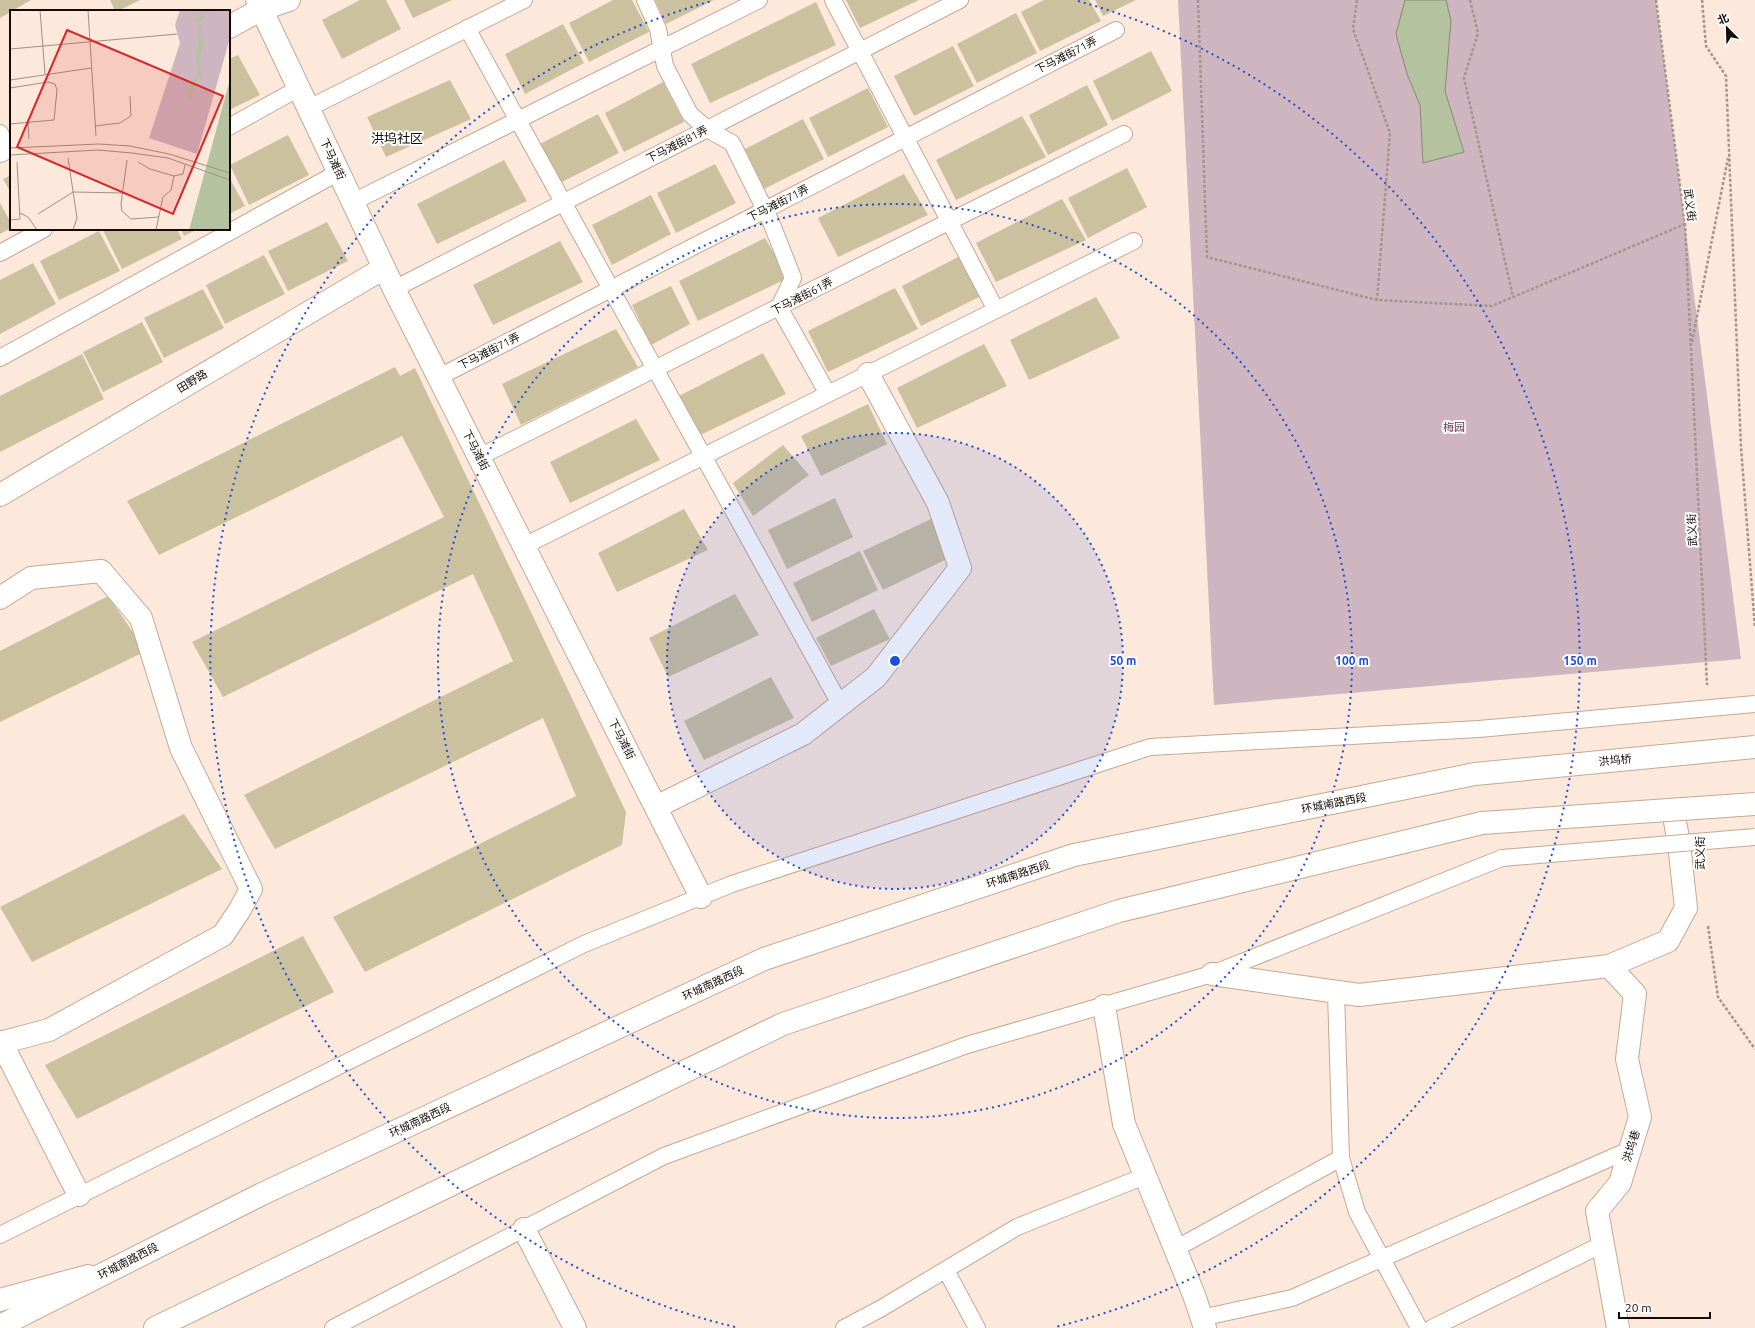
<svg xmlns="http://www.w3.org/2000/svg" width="1755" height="1328" font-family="Ubuntu,'Noto Sans SC',sans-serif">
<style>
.green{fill:#ceb5c0}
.water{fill:#b4c29f;stroke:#848b70}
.building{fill:#ccc19f}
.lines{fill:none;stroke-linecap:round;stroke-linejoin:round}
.service-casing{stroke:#c6a892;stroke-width:18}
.minor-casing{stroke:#c6a892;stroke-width:24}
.tertiary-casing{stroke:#c6a892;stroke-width:24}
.secondary-casing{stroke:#c6a892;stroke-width:24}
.primary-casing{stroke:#c6a892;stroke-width:24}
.path{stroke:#a49489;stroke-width:2.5;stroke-dasharray:3 2;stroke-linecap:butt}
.service{stroke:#fff;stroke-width:16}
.minor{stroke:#fff;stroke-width:22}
.tertiary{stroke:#fff;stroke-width:22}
.secondary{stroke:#fff;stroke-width:22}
.primary{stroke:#fff;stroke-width:22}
.service-bridge-casing{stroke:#c6a892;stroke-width:18;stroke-linecap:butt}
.primary-bridge-casing{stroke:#c6a892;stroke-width:24;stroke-linecap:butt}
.service-bridge{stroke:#fff;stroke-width:16}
.primary-bridge{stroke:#fff;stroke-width:22}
.ring{fill:none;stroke:#1d4ed8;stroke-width:2;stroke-dasharray:2 4}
.labels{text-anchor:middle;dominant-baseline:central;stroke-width:4;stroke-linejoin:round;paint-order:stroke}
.street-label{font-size:11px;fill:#150b04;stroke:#fff}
.park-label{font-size:11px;fill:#612e47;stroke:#fff}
.quarter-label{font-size:13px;fill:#150b04;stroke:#fff}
.inset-road{fill:none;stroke:#a09085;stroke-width:1}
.view{fill:#d62828;fill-opacity:0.15;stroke:#d62828;stroke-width:2}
.inset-edge{fill:none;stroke:#150b04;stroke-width:2}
.centre{fill:#1d4ed8;stroke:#fff;stroke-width:2}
.ring-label{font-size:12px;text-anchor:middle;font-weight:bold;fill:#1d4ed8;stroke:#fff;stroke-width:4;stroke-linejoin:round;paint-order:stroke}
</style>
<rect width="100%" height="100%" fill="#fce9db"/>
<!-- green -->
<path class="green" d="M 1178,0 L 1656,0 L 1741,659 L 1214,705 Z"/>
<!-- water -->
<path class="water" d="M 1405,0 L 1446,0 L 1451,21 L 1445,91 L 1464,152 L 1423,163 L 1420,105 L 1407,74 L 1396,34 Z"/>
<!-- building -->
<path class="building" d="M 0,0 L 31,0 L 0,18 Z
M 110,0 L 140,0 L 118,11 L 115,11 Z
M 360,0 L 386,0 L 401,29 L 342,59 L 322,20 Z
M 404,0 L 452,0 L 413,18 Z
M 613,0 L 632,0 L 649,32 L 589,62 L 569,23 Z
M 655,0 L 714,0 L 666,24 Z
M 846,0 L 919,0 L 860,28 Z
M 1044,0 L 1089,0 L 1101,21 L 1040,51 L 1021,12 Z
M 1095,0 L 1136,0 L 1103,16 Z
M 816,2 L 836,45 L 710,103 L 691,64 Z
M 1016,13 L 1037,53 L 977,83 L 957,44 Z
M 563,24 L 584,63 L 525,94 L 505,54 Z
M 953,46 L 974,86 L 914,116 L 894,76 Z
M 1151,51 L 1172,91 L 1112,121 L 1093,81 Z
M 238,55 L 260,95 L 229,110 L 229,59 Z
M 450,80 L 471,119 L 386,157 L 367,117 Z
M 663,82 L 684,122 L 624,152 L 605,113 Z
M 1087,85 L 1108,125 L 1048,155 L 1029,115 Z
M 868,88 L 888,127 L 828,157 L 809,118 Z
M 598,114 L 619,153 L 560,183 L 540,144 Z
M 1022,116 L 1046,157 L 956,200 L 936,160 Z
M 803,119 L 824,159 L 764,189 L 745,149 Z
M 288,135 L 309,175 L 249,205 L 230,165 Z
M 504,160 L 527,201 L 437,244 L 417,204 Z
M 715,164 L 736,203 L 676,233 L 657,193 Z
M 1127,168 L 1147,207 L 1088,238 L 1068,198 Z
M 904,174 L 928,215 L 838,257 L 818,218 Z
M 11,175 L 11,193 L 3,179 Z
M 229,177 L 245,206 L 229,214 Z
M 651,195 L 671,234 L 612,265 L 592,225 Z
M 1062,199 L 1086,240 L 996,282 L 976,243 Z
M 0,203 L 11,223 L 11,228 L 0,234 Z
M 327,222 L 348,261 L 288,291 L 268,251 Z
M 104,229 L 177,229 L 182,239 L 122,269 L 103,230 Z
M 181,229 L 198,229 L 184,236 Z
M 99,231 L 120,271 L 59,300 L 40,261 Z
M 765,238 L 788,278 L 698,321 L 679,281 Z
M 560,241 L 583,282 L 493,325 L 473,285 Z
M 264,255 L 285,294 L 225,324 L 206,285 Z
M 960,256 L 981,296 L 921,326 L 902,286 Z
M 33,263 L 56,304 L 0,334 L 0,280 Z
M 671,286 L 690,324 L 651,345 L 632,305 Z
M 895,288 L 918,329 L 828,372 L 808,331 Z
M 203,289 L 224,328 L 164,358 L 144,318 Z
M 1096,297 L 1120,338 L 1029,380 L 1010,340 Z
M 142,322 L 163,362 L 103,392 L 83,352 Z
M 616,329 L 638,367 L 521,425 L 502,384 Z
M 984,344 L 1007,386 L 917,428 L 897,388 Z
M 763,353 L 786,394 L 696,437 L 677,397 Z
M 82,354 L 104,399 L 0,452 L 0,396 Z
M 395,367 L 400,376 L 415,368 L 626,812 L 622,845 L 365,972 L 333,917 L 576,796 L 543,718 L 275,849 L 244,795 L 513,661 L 473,574 L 223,697 L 192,642 L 444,517 L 402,436 L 159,555 L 127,501 Z
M 868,404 L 887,444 L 821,476 L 801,436 Z
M 636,419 L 660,460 L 570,503 L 550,462 Z
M 783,445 L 809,475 L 753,516 L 733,483 Z
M 835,498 L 853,537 L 787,569 L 768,530 Z
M 684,509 L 708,550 L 617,592 L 598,553 Z
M 931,519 L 949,558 L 883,590 L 863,551 Z
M 860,551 L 878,590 L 812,622 L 793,583 Z
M 735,594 L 759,635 L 668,677 L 649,638 Z
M 108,596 L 146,651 L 0,722 L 0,651 Z
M 874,609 L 890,639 L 831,666 L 816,638 Z
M 771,677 L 794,718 L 704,760 L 684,721 Z
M 184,814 L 222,869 L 32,962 L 0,907 Z
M 303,936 L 334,992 L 77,1119 L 45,1065 Z"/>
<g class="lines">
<defs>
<path id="service" d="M 645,0 L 658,29 L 665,66 L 690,114 L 707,129 L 732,143 L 771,222 L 793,278 L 779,307 L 828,394
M 833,0 L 996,310
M 467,28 L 840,704
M 309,108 L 524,0
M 229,127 L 299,88
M 0,133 L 7,147
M 353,202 L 759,0
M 0,253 L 44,229
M 394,289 L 960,0
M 0,358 L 339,172
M 439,377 L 1116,30
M 479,457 L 1124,134
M 524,546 L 1134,241
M 1336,992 L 1341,1158 L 1357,1212 L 1419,1328
M 0,1235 L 584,944 L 732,884 L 1150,747 L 1479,729
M 1175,1249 L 1341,1158
M 946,1270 L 977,1328
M 1201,1318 L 1292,1298 L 1629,1150
M 333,1328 L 664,1156 L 967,1045 L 1212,974 L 1502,858
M 844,1328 L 880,1309 L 1017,1227 L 1145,1176
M 1432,1328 L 1603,1244"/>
<path id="minor" d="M 229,27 L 262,9 L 289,0
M 0,151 L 11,145
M 0,495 L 384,268
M 0,598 L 31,578 L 101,571 L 141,618 L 181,748 L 251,889 L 239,911 L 223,935 L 49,1030 L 0,1043
M 656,807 L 803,734 L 876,677 L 960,568 L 938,503 L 868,374
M 1609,966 L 1635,994 L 1627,1059 L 1640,1117 L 1620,1183 L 1597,1211 L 1618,1328
M 1212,974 L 1359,995 L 1609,966 L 1668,941 L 1686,908 L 1679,844 L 1673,810
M 1104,1006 L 1124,1124 L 1194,1295 L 1205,1328
M 1,1042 L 79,1195
M 524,1229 L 575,1328"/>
<path id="tertiary" d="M 257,0 L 394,289 L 701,897"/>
<path id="secondary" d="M 0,1300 L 88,1276"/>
<path id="primary" d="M 0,1326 L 262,1194 L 764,959 L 1074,855 L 1475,774
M 155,1328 L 783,1024 L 1119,911 L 1482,823"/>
</defs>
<!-- service casing -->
<use href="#service" class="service-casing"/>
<!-- minor casing -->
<use href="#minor" class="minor-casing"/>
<!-- tertiary casing -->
<use href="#tertiary" class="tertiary-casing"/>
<!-- secondary casing -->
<use href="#secondary" class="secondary-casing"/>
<!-- primary casing -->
<use href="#primary" class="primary-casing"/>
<!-- path -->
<path class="path" d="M 1198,0 L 1207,257 L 1377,300 L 1492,306 L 1685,224
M 1357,0 L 1353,29 L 1390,133 L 1377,300
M 1470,0 L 1478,33 L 1464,78 L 1513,297
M 1656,0 L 1685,224 L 1707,685
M 1702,0 L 1706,46 L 1726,76 L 1741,448 L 1755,628
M 1692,342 L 1728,158
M 1708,926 L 1718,997 L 1755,1049"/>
<!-- service -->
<use href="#service" class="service"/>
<!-- minor -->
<use href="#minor" class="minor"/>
<!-- tertiary -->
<use href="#tertiary" class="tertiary"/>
<!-- secondary -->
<use href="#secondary" class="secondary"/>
<!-- primary -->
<use href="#primary" class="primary"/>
<defs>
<path id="service-bridge" d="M 1479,729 L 1755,704
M 1502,858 L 1755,837"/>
<path id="primary-bridge" d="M 1475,774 L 1755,747
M 1482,823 L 1755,804"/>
</defs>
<!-- service-bridge casing -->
<use href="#service-bridge" class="service-bridge-casing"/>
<!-- primary-bridge casing -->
<use href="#primary-bridge" class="primary-bridge-casing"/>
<!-- service-bridge -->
<use href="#service-bridge" class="service-bridge"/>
<!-- primary-bridge -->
<use href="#primary-bridge" class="primary-bridge"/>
</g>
<!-- distance rings -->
<circle cx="895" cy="661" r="228" fill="#1d4ed8" fill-opacity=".12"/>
<g class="ring">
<circle cx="895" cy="661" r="228"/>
<circle cx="895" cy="661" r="457"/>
<path d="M735 1327A685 685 0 0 1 712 1M1078 1A685 685 0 0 1 1055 1327"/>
</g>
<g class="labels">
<!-- street labels -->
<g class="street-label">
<text transform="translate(1066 55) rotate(-27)">下马滩街71弄</text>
<text transform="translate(677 144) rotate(-27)">下马滩街81弄</text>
<text transform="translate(333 159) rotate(65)">下马滩街</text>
<text transform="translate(778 203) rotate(-27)">下马滩街71弄</text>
<text transform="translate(1690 205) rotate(83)">武义街</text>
<text transform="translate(802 296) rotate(-27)">下马滩街61弄</text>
<text transform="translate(489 351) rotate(-27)">下马滩街71弄</text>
<text transform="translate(192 381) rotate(-31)">田野路</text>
<text transform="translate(476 450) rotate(63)">下马滩街</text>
<text transform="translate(1692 530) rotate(-93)">武义街</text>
<text transform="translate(622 739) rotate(63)">下马滩街</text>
<text transform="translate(1615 760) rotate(-6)">洪坞桥</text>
<text transform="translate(1334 803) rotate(-11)">环城南路西段</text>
<text transform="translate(1700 853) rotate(-90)">武义街</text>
<text transform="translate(1018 874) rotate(-18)">环城南路西段</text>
<text transform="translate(713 983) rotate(-25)">环城南路西段</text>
<text transform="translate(420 1120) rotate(-25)">环城南路西段</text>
<text transform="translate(1631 1146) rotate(-73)">洪坞巷</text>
<text transform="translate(128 1261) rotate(-27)">环城南路西段</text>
</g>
<!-- park labels -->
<g class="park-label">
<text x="1454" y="427">梅园</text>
</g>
<!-- quarter labels -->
<g class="quarter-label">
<text x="397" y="138">洪坞社区</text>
</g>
</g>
<!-- overview -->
<g transform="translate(10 10)">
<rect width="220" height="220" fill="#fce9db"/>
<path d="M 170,0 L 220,0 L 220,28 L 187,144 L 139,128 L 170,33 L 165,15 Z" fill="#ceb5c0"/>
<path d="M 195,0 L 199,0 L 189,14 L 194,32 L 190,46 L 191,64 L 187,69 L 181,88 L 177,88 L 180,75 L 188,64 L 186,45 L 190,25 L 186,10 ZM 220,71 L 220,220 L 179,220 L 219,73 Z" fill="#b4c29f"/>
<path class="inset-road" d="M 30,0 L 35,64M 78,0 L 86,126M 0,39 L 167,24M 0,70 L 81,58M 0,78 L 38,72 L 45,74 L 47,80 L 44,110 L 0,114M 18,112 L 19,129M 85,116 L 110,113 L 121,106 L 120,86M 0,138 L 89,134 L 120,136 L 159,144 L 220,163M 0,145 L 88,140 L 122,143 L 158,148 L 220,170M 58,148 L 67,208 L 63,220M 117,150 L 111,194 L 112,201 L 121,209 L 149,207M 128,152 L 140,159 L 164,166 L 173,164 L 175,155M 10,203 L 18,207 L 27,220M 28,204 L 63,182 L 114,183M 0,210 L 10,209 L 7,152M 146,220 L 153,187 L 161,180 L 164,166"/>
<path class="view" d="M 57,20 L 213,86 L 163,204 L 7,137 Z"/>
<rect width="220" height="220" class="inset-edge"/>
</g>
<circle cx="895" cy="661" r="6" class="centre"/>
<g class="ring-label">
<text x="1123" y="665">50 m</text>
<text x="1352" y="665">100 m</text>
<text x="1580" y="665">150 m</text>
</g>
<!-- north arrow -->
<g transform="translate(1727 28) rotate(337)" stroke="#ffffff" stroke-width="3" paint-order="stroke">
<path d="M0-3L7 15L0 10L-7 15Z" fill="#150b04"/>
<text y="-6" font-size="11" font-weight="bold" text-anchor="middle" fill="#150b04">北</text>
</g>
<!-- scale -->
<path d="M1619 1312v6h91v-6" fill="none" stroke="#150b04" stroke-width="2"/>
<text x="1625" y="1312" font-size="12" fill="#150b04" stroke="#ffffff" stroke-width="3" paint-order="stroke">20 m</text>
</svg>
